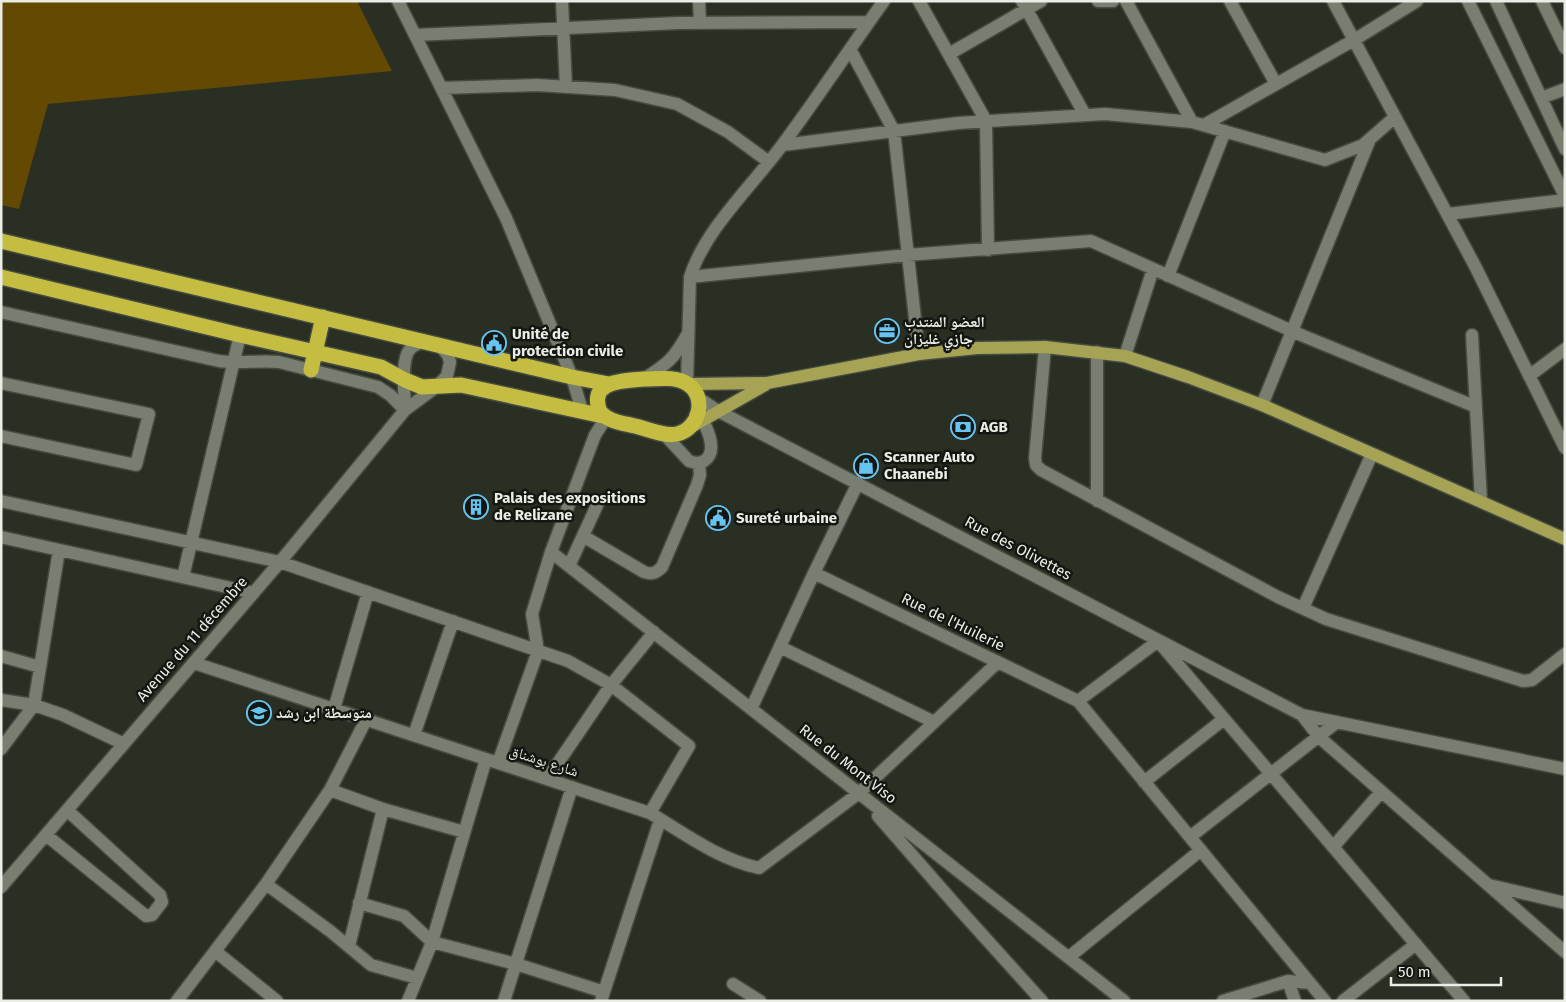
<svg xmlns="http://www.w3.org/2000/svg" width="1566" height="1002" font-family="'Fira Sans','Noto Naskh Arabic',sans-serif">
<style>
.green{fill:#634901}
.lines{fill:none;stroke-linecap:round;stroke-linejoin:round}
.minor-casing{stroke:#464a40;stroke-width:15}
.major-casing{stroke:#464a40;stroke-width:15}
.highway-casing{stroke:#464a40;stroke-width:18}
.minor{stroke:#787e70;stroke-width:12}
.major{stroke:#a6a454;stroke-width:12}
.highway{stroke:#c5bd41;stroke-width:15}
.labels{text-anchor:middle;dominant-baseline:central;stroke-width:5;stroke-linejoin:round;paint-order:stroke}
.poi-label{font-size:15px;font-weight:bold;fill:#e9ede5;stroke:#141611;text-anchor:start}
.street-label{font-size:15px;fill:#e9ede5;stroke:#141611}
</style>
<rect width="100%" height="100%" fill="#2a2f23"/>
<!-- green -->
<path class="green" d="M 1,1 L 357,1 L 392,71 L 48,104 L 19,209 L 1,205 Z"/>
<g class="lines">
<defs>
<path id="minor" d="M 398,1 L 506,218 L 572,377 L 582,410
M 562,1 L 566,87
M 699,1 L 700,23
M 919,1 L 986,121 L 988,250
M 1022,1 L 1085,115
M 1098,1 L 1113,1
M 1126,1 L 1192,122
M 1230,1 L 1276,84
M 1333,1 L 1475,266 L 1565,448
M 1468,1 L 1565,196
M 1496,1 L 1565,149
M 1542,1 L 1565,48
M 415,35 L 678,23 L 869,22
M 850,49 L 894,131 L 919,354
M 949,54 L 1041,1
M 442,88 L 537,85 L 615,90 L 677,104 L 728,132 L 769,162
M 1541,98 L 1565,89
M 1204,125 L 1354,40 L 1417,1
M 783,145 L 958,123 L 1105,114 L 1192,122 L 1325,160 L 1363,145 L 1395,117
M 1448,214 L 1565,200
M 1168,276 L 1225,131
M 690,277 L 907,255 L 1091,241 L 1301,335 L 1474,406
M 1,312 L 219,361 C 239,364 259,360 279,362 L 378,387 L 390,395 L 405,410
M 1472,335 L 1481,501
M 1045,347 L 1035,458 L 1036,465 L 1041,470 L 1278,597 L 1326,619 L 1523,681 L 1532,680 L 1565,654
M 1097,352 L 1097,501
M 1125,356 L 1153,269
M 1529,376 L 1565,349
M 644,379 C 668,363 673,360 687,335
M 1,383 L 149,414 L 136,465 L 1,436
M 687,384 L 690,277 C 705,229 753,185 783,144 C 818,97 850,48 884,1
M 697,397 L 718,411 L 1302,715 L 1565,769
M 1262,405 L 1370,139
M 405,410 C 405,395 400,361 410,349 C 414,345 419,343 424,341
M 663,433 L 689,461 C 694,463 699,464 704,461 C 720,451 705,424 699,413
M 1,501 L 280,562 L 568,661 L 611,685 L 689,746 L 650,813
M 583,536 L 644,572 C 652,575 656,573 662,567 L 697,485 L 700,475 L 699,463
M 1,537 L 254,593
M 551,552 L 1124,1001
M 569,566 L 599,501
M 814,573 L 1078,701
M 183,577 L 240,335
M 1303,608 L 1372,454
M 780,647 L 934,722
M 1,656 L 40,667
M 194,663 L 650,813 C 685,834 718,859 759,868 L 859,793 L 998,662
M 1,700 L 34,705 L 63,715 L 124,744
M 334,709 L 368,592
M 751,709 L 814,573 L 858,483
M 1302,715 L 1319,737 L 1565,952
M 414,735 L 453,621
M 1,749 L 34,705 L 59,550
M 498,763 L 538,651 L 532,614 L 551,552 L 595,435 L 606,418
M 547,779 L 611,685 L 654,632
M 1144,782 L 1224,719
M 330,790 L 383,809 L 464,832
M 878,816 L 960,910 L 1042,1001
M 46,835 L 146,916 L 152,915 L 162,902 L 160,895 L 67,810
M 1190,837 L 1337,722
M 1333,847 L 1381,792
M 266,884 L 330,931 L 371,965 L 417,978
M 1489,885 L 1565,903
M 1,887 L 280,562 L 405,410 L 436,387 L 447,376 L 450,362 L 448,355 L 438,344
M 359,903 L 404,916 L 432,942 L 516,964 L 604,992
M 349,946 L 383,809
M 215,951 L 277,1001
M 1069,957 L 1201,850
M 1310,983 L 1078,701 L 1158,641 L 1464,1001
M 733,984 L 760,1001
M 177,1001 L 266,884 L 330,790 L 366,720
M 408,1001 L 432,942 L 486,759
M 504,1001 L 572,787
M 601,1001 L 660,820
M 1223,1001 L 1288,981
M 1295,1001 L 1288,981 L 1310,983 L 1325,1001
M 1343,1001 L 1416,944"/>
<path id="major" d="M 688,384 L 767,383 L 919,354 L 977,348 L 1045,347 L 1125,356 L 1188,377 L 1262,405 L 1565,539
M 691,427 L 765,385"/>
<path id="highway" d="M 1,241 L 572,377 L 609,384
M 1,277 L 240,335 L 381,367 L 405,380 L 422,387 L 461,385 L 603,416
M 311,370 L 323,317
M 644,379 C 658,379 674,376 686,383 C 708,395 700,429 677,434 C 664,437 648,429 635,426 C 623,423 609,422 600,412 C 588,380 623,381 644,379 Z"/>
</defs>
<!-- minor casing -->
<use href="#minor" class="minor-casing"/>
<!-- major casing -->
<use href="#major" class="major-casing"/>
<!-- highway casing -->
<use href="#highway" class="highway-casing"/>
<!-- minor -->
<use href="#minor" class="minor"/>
<!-- major -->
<use href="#major" class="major"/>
<!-- highway -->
<use href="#highway" class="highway"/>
</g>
<!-- icons -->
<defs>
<symbol id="office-ring" viewBox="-11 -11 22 22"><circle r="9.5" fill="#141611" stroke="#67c4f0" stroke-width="1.5"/><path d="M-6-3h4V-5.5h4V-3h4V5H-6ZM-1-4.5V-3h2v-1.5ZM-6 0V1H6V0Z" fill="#67c4f0"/></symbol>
<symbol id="civic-ring" viewBox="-11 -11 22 22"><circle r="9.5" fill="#141611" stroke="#67c4f0" stroke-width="1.5"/><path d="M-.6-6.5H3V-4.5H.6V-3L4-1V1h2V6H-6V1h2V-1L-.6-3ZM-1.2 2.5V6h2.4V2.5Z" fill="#67c4f0"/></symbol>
<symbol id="bank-ring" viewBox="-11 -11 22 22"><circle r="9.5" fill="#141611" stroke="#67c4f0" stroke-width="1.5"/><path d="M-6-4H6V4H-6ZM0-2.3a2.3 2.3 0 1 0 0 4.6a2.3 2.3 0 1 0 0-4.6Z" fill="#67c4f0"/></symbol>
<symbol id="shop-ring" viewBox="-11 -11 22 22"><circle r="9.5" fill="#141611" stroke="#67c4f0" stroke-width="1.5"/><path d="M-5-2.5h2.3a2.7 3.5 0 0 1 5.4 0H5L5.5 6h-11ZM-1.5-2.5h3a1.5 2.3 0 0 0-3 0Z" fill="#67c4f0"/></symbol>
<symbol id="building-ring" viewBox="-11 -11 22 22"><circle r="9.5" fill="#141611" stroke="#67c4f0" stroke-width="1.5"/><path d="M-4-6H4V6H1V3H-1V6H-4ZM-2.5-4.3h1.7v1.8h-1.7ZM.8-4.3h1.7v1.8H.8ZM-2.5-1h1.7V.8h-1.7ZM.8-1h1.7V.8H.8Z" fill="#67c4f0"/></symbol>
<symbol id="university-ring" viewBox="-11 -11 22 22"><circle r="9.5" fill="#141611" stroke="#67c4f0" stroke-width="1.5"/><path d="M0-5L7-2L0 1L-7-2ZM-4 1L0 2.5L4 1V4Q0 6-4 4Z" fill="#67c4f0"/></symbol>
</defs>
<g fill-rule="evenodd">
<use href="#office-ring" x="873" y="317" width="28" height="28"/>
<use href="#civic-ring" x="480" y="329" width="28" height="28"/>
<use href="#bank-ring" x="949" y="413" width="28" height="28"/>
<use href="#shop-ring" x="852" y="452" width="28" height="28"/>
<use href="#building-ring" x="462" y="493" width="28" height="28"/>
<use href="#civic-ring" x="704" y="504" width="28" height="28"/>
<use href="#university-ring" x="245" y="699" width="28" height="28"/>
</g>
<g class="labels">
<!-- poi labels -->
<g class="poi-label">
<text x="904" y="322">العضو المنتدب<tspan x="904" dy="17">جازي غليزان</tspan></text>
<text x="512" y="334">Unité de<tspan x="512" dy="17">protection civile</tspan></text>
<text x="980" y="427">AGB</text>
<text x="884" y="457">Scanner Auto<tspan x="884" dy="17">Chaanebi</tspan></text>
<text x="494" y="498">Palais des expositions<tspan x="494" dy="17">de Relizane</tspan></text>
<text x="736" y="518">Sureté urbaine</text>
<text x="276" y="713">متوسطة ابن رشد</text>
</g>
<!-- street labels -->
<g class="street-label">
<text transform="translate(1018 548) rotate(28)">Rue des Olivettes</text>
<text transform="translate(953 622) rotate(26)">Rue de l'Huilerie</text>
<text transform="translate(192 639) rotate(-49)">Avenue du 11 décembre</text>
<text transform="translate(544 761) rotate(18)">شارع بوشناق</text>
<text transform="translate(848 764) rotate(38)">Rue du Mont Viso</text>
</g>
</g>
<!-- border -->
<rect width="1566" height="1002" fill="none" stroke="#e9ede5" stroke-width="5"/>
<!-- scale -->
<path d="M1391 977v8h110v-8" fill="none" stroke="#e9ede5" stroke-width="2.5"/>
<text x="1398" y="977" font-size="15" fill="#e9ede5" stroke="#141611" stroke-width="4" paint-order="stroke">50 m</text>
</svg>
